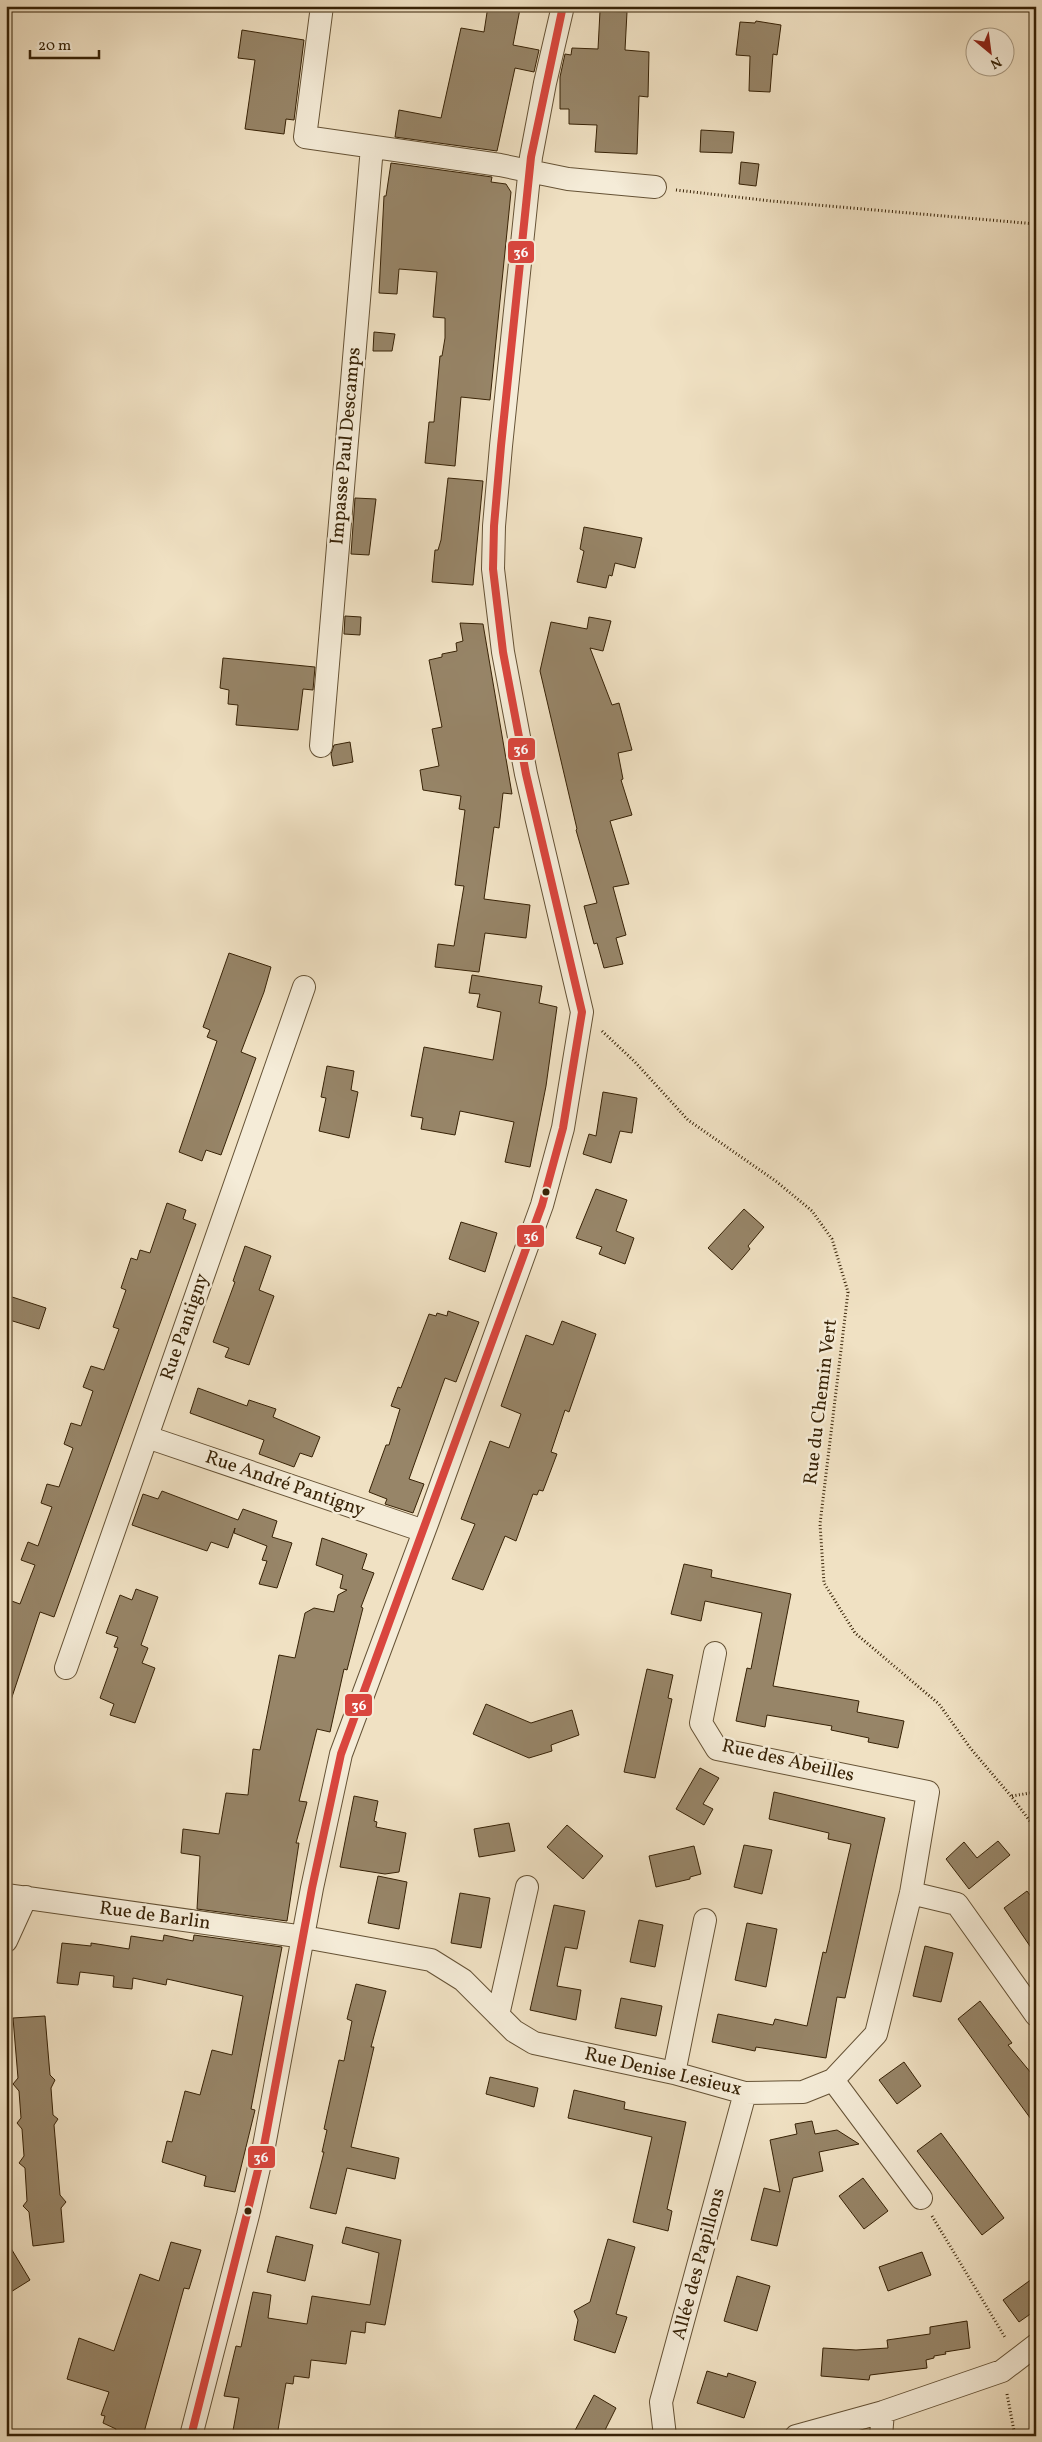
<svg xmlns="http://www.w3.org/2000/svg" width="1042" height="2442" font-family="Vollkorn,serif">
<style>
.building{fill:#978568;stroke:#372206}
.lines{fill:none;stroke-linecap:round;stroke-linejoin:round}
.minor-casing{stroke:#655235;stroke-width:24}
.path{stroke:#372206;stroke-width:3;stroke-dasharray:1 2.5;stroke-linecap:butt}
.minor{stroke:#f5ecd8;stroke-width:22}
.bus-1-casing{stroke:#f5ecd8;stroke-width:11}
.bus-1{stroke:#d9463e;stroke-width:8}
.bus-dot{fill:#372206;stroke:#f5ecd8;stroke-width:2}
.labels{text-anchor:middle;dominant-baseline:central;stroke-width:5;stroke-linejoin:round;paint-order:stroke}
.street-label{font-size:19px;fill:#372206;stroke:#f5ecd8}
.line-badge{stroke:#f5ecd8;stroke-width:2}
.badge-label{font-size:14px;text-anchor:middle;font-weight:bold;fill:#fff}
</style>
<rect width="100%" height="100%" fill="#f0e1c3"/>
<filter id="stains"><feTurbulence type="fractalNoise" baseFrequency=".004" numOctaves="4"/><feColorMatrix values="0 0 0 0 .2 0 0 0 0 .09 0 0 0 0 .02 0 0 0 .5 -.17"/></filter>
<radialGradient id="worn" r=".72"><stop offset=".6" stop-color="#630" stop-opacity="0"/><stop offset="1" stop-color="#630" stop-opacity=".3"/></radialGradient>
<!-- building -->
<path class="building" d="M 488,6 L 520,9 L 513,45 L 539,50 L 534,72 L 515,68 L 497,151 L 395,137 L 399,110 L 441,118 L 461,28 L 484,32 Z
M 600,11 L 627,12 L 625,50 L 649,52 L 648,97 L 639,96 L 637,154 L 595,152 L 597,125 L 569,124 L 569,109 L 560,109 L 560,77 L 565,54 L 571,55 L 572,48 L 598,49 Z
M 756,21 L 781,25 L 777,55 L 773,54 L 770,92 L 749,91 L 750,56 L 736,55 L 740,22 L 755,23 Z
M 242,30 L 304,40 L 294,120 L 286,119 L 284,134 L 245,129 L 255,60 L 238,58 Z
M 701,130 L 734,132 L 732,153 L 700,152 Z
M 741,162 L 759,164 L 756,186 L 739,184 Z
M 391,163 L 492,177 L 491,182 L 506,184 L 511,192 L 490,400 L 461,397 L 455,466 L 425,463 L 429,422 L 434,422 L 440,356 L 442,356 L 445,338 L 445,318 L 433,317 L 437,272 L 399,269 L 397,294 L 379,293 L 384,196 L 386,196 Z
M 374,332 L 395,334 L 392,351 L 373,351 Z
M 448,478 L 483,481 L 473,585 L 432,582 L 435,550 L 438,550 L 441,540 Z
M 355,498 L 376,499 L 369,555 L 351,554 Z
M 584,527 L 642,538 L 635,568 L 615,563 L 612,576 L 609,575 L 606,588 L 577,582 L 584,551 L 580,549 Z
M 345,616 L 361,617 L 360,635 L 344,634 Z
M 589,617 L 611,621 L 603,651 L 590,648 L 612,705 L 619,703 L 632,750 L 618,753 L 623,779 L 621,780 L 632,815 L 610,821 L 629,884 L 613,887 L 626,935 L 616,938 L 623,964 L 604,968 L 597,943 L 594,944 L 584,906 L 597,903 L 576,830 L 577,829 L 540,671 L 551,622 L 587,629 Z
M 460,623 L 483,624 L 512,794 L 503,793 L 499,828 L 494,827 L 484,899 L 530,905 L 526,938 L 485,933 L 479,972 L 435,967 L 438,944 L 454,946 L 464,886 L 455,885 L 465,810 L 459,809 L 461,796 L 423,790 L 420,770 L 439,766 L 432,729 L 442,727 L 429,660 L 442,657 L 442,654 L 457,651 L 456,643 L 463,641 Z
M 223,658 L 315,667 L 313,690 L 303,689 L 298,730 L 236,725 L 238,705 L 228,704 L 229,690 L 220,688 Z
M 350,742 L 353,762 L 333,766 L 331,754 L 334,745 Z
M 229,953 L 271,967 L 264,992 L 241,1052 L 256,1058 L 221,1155 L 206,1150 L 202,1161 L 179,1152 L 217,1041 L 207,1037 L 210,1030 L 203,1027 Z
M 472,975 L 542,986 L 539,1003 L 557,1007 L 546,1086 L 530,1167 L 505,1162 L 514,1122 L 460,1111 L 455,1135 L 421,1129 L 423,1118 L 411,1116 L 424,1047 L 493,1060 L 501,1012 L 477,1007 L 480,994 L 469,993 Z
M 327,1066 L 354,1071 L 351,1090 L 358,1092 L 349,1138 L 319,1131 L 326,1098 L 321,1097 Z
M 603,1092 L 637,1098 L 632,1133 L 620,1131 L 611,1163 L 583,1154 L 589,1134 L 596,1136 Z
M 596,1189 L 627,1200 L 616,1231 L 634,1238 L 625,1264 L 599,1254 L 602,1247 L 576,1238 Z
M 167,1203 L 186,1210 L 183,1219 L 196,1224 L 54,1617 L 40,1612 L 10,1703 L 6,1703 L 6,1599 L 20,1604 L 35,1565 L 21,1560 L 28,1542 L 38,1546 L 52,1507 L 41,1503 L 47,1484 L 59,1487 L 73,1448 L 64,1444 L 71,1423 L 81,1426 L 93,1391 L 83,1387 L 91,1366 L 104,1370 L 119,1329 L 113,1327 L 126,1290 L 121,1288 L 131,1258 L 137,1260 L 140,1250 L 150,1253 Z
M 744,1209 L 764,1227 L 748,1246 L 750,1249 L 732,1270 L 708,1248 Z
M 461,1222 L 497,1233 L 485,1272 L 449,1259 Z
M 245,1246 L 271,1256 L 259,1290 L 274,1296 L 249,1365 L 225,1357 L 229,1348 L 213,1342 L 235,1282 L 233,1281 Z
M 6,1295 L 46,1308 L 39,1329 L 6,1319 Z
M 448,1311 L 479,1322 L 456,1382 L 445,1378 L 409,1479 L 424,1484 L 413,1513 L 385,1504 L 387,1499 L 369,1492 L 386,1445 L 389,1445 L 400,1409 L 391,1406 L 398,1387 L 401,1388 L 429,1314 L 436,1316 L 437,1313 L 447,1316 Z
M 562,1321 L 596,1334 L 569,1412 L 565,1410 L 551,1452 L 557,1454 L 543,1491 L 539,1490 L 537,1495 L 533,1494 L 516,1541 L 505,1536 L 483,1590 L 452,1579 L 475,1524 L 461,1519 L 490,1441 L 509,1448 L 521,1414 L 501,1406 L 526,1335 L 553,1345 Z
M 198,1388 L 247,1406 L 249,1400 L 276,1409 L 273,1417 L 320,1437 L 312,1457 L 300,1453 L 294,1467 L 259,1454 L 264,1440 L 190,1413 Z
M 162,1491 L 238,1520 L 243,1509 L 277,1521 L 272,1537 L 292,1543 L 277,1588 L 259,1584 L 267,1561 L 262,1560 L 267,1546 L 234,1533 L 235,1528 L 228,1548 L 211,1542 L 207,1551 L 132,1525 L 143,1494 L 158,1499 Z
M 322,1538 L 367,1554 L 362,1569 L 374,1573 L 361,1607 L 363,1608 L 347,1670 L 344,1669 L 330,1732 L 317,1729 L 299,1801 L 307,1802 L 296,1843 L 299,1843 L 287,1921 L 197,1909 L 200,1856 L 181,1853 L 183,1829 L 219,1834 L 226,1793 L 248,1795 L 253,1749 L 260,1750 L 279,1655 L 295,1658 L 305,1613 L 314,1608 L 334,1612 L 338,1595 L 347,1590 L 340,1588 L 343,1575 L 316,1565 Z
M 684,1564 L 712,1570 L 711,1577 L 791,1594 L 773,1686 L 859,1701 L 857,1712 L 904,1721 L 898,1748 L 868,1742 L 869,1738 L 831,1730 L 832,1726 L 767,1715 L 765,1727 L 736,1721 L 747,1668 L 751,1669 L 762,1613 L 705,1601 L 701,1621 L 671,1614 Z
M 136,1589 L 158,1597 L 141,1645 L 148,1648 L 142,1663 L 155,1668 L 135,1723 L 110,1715 L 114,1704 L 100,1698 L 118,1648 L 114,1647 L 118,1637 L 106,1633 L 120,1595 L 132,1600 Z
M 647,1669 L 673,1675 L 668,1698 L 672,1699 L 655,1778 L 624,1772 Z
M 486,1704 L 531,1723 L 572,1710 L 579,1735 L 551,1745 L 552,1751 L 529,1758 L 473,1734 Z
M 700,1768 L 719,1778 L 703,1804 L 713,1809 L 704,1825 L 676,1809 Z
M 774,1792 L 885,1818 L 845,1998 L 837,1997 L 826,2058 L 756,2047 L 755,2051 L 712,2042 L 718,2014 L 773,2025 L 775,2019 L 807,2026 L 823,1952 L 826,1953 L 851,1844 L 828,1839 L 829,1833 L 769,1819 Z
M 354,1796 L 378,1801 L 374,1821 L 377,1822 L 376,1827 L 406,1833 L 399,1872 L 385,1874 L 340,1867 Z
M 509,1823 L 515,1851 L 479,1857 L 474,1829 Z
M 567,1825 L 603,1856 L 583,1879 L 547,1847 Z
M 998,1841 L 1010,1855 L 969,1889 L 946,1859 L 964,1842 L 977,1858 Z
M 744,1845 L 772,1850 L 762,1894 L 734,1887 Z
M 694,1846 L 701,1874 L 690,1877 L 690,1879 L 656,1887 L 649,1856 Z
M 378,1876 L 407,1882 L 399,1929 L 368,1923 Z
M 1027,1891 L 1036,1903 L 1036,1955 L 1004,1908 Z
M 460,1893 L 490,1898 L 481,1948 L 451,1943 Z
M 554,1905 L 585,1911 L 577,1949 L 565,1947 L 557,1986 L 581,1990 L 576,2020 L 530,2010 Z
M 639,1920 L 663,1925 L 655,1967 L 630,1962 Z
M 747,1923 L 777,1929 L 766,1987 L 735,1980 Z
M 164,1935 L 193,1941 L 194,1935 L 282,1947 L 251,2109 L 255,2110 L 235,2192 L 204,2186 L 206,2176 L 162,2162 L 167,2141 L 172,2142 L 185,2091 L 200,2095 L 212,2050 L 232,2055 L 243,1996 L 167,1979 L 166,1985 L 133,1978 L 132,1989 L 113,1987 L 114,1976 L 80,1972 L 78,1985 L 57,1983 L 62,1943 L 91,1946 L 91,1943 L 129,1949 L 131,1936 L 163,1941 Z
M 925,1946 L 953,1953 L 941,2002 L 913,1996 Z
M 356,1984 L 386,1991 L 371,2047 L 374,2047 L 351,2147 L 399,2158 L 395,2179 L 347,2168 L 336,2214 L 310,2208 L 324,2152 L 322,2152 L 327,2130 L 324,2129 L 339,2060 L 344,2061 L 352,2021 L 347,2019 Z
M 621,1998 L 662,2006 L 656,2036 L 615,2028 Z
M 980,2001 L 1012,2043 L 1008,2045 L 1036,2079 L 1036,2126 L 958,2019 Z
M 45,2016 L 50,2075 L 55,2080 L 51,2088 L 53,2115 L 58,2119 L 54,2125 L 60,2195 L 66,2202 L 61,2208 L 64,2242 L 33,2246 L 29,2212 L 23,2206 L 27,2201 L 25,2168 L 19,2163 L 24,2156 L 22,2129 L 17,2123 L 21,2118 L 19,2091 L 13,2084 L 18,2078 L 13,2018 Z
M 904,2062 L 921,2086 L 897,2104 L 879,2080 Z
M 490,2077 L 538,2088 L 534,2107 L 486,2094 Z
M 574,2090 L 625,2102 L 624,2109 L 686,2122 L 667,2209 L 672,2211 L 668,2231 L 633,2222 L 652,2137 L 568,2118 Z
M 812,2121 L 815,2134 L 837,2130 L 859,2144 L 819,2152 L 823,2171 L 793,2178 L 777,2246 L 751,2240 L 764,2188 L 780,2192 L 770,2140 L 797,2134 L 795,2124 Z
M 941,2133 L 1004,2218 L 982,2235 L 917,2151 Z
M 863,2178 L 888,2211 L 864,2229 L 839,2196 Z
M 346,2227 L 401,2240 L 385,2325 L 366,2322 L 365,2333 L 351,2331 L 346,2364 L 311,2360 L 309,2378 L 294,2376 L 293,2384 L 286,2383 L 277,2436 L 232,2436 L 239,2398 L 224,2396 L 236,2346 L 241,2347 L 253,2292 L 271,2295 L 268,2318 L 307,2324 L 312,2296 L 370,2305 L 379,2253 L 342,2243 Z
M 276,2236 L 313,2245 L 305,2281 L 267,2272 Z
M 608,2239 L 635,2247 L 616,2314 L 627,2317 L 615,2353 L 574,2340 L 578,2320 L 574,2311 L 590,2302 Z
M 6,2240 L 30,2280 L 6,2295 Z
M 171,2242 L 201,2250 L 189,2289 L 184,2288 L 143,2436 L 114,2436 L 116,2429 L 103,2423 L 105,2416 L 101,2415 L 109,2392 L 67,2379 L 79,2338 L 114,2351 L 140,2274 L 159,2281 Z
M 922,2252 L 931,2275 L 888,2291 L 879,2267 Z
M 737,2276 L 770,2286 L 757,2331 L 724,2321 Z
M 1036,2276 L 1036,2310 L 1019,2322 L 1003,2300 Z
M 967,2321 L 970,2348 L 945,2352 L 946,2354 L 934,2356 L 934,2358 L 926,2360 L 927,2368 L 870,2375 L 869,2380 L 821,2376 L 823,2348 L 856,2350 L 888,2348 L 887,2340 L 930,2334 L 930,2327 Z
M 707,2371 L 727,2377 L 728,2373 L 756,2382 L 744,2418 L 697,2403 Z
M 594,2395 L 616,2408 L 602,2436 L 572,2436 Z"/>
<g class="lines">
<defs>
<path id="minor" d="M 322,6 L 305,137 L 500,165 L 568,179 L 655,187
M 321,746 L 372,147
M 147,1437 L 424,1531
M 66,1668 L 304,987
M 911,1893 L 957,1904 L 1036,2015
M 6,1895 L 304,1937 L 431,1960 L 463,1980 L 514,2031 L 534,2043 L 674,2073 L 745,2093 L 803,2092 L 833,2080 L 876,2034 L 911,1893 L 928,1792 L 717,1749 L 701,1723 L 715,1653
M 6,1941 L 26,1897
M 498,2015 L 527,1887
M 674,2073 L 705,1920
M 833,2080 L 921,2198
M 191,2436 L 248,2215 L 264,2146 L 312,1888 L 341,1754 L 428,1521 L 542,1205 L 563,1128 L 582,1012 L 526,774 L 503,652 L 493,569 L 494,526 L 501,446 L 531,157 L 545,83 L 563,6
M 665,2436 L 661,2402 L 745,2093
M 796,2436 L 883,2412 L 1002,2371 L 1036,2345
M 881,2436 L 883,2412"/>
</defs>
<!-- minor casing -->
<use href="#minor" class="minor-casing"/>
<!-- path -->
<path class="path" d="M 676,190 L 771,201 L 1036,224
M 602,1031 L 635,1062 L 688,1120 L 777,1182 L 812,1211 L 832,1239 L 848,1292 L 820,1524 L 824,1583 L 855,1633 L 939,1704 L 971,1749 L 1011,1796 L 1036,1829
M 1012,1796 L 1036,1792
M 932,2216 L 1006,2339
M 1007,2394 L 1015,2436"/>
<!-- minor -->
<use href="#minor" class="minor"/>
<defs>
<path id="bus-1" d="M 191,2436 L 264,2146 L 312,1888 L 341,1754 L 542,1205 L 563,1128 L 582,1012 L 526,774 L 503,652 L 493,569 L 494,526 L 501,446 L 531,157 L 563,6"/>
</defs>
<!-- bus-1 casing -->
<use href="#bus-1" class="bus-1-casing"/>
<!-- bus-1 -->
<use href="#bus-1" class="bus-1"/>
</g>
<!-- markers -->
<g class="bus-dot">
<circle cx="546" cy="1192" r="4.5"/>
<circle cx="248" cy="2211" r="4.5"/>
</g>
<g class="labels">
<!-- street labels -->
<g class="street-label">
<text transform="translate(346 446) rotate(-85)">Impasse Paul Descamps</text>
<text transform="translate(185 1327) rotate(-71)">Rue Pantigny</text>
<text transform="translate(821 1402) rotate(-83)">Rue du Chemin Vert</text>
<text transform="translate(285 1484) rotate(19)">Rue André Pantigny</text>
<text transform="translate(788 1761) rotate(13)">Rue des Abeilles</text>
<text transform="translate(155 1916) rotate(8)">Rue de Barlin</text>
<text transform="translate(663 2072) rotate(13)">Rue Denise Lesieux</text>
<text transform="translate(699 2264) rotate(-75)">Allée des Papillons</text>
</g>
</g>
<g class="line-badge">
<rect x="507" y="240" width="28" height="24" rx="5" fill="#d9463e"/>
<rect x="507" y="737" width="29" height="24" rx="5" fill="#d9463e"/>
<rect x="516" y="1224" width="29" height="24" rx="5" fill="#d9463e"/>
<rect x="344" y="1693" width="29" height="24" rx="5" fill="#d9463e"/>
<rect x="247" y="2145" width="29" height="24" rx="5" fill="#d9463e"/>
</g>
<g class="badge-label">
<text x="521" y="257">36</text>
<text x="521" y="754">36</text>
<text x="531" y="1241">36</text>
<text x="359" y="1710">36</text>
<text x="261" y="2162">36</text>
</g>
<!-- margin -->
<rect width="1042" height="2442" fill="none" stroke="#f0e1c3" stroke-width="25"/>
<rect x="8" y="8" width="1027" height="2427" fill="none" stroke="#372206" stroke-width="2.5"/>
<rect x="12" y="12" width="1017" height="2417" fill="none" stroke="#372206"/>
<!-- north arrow -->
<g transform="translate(990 52) rotate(151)"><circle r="24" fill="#f5ecd8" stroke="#a99b84"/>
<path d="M0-4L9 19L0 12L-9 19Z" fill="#8f2418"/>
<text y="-8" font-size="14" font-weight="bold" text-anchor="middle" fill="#372206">N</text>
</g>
<!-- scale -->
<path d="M30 50v8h69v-8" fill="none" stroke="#372206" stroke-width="2.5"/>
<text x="38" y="50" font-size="15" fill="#372206" stroke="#f5ecd8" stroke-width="4" paint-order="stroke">20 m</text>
<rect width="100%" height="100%" filter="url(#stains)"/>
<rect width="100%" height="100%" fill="url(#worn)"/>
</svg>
